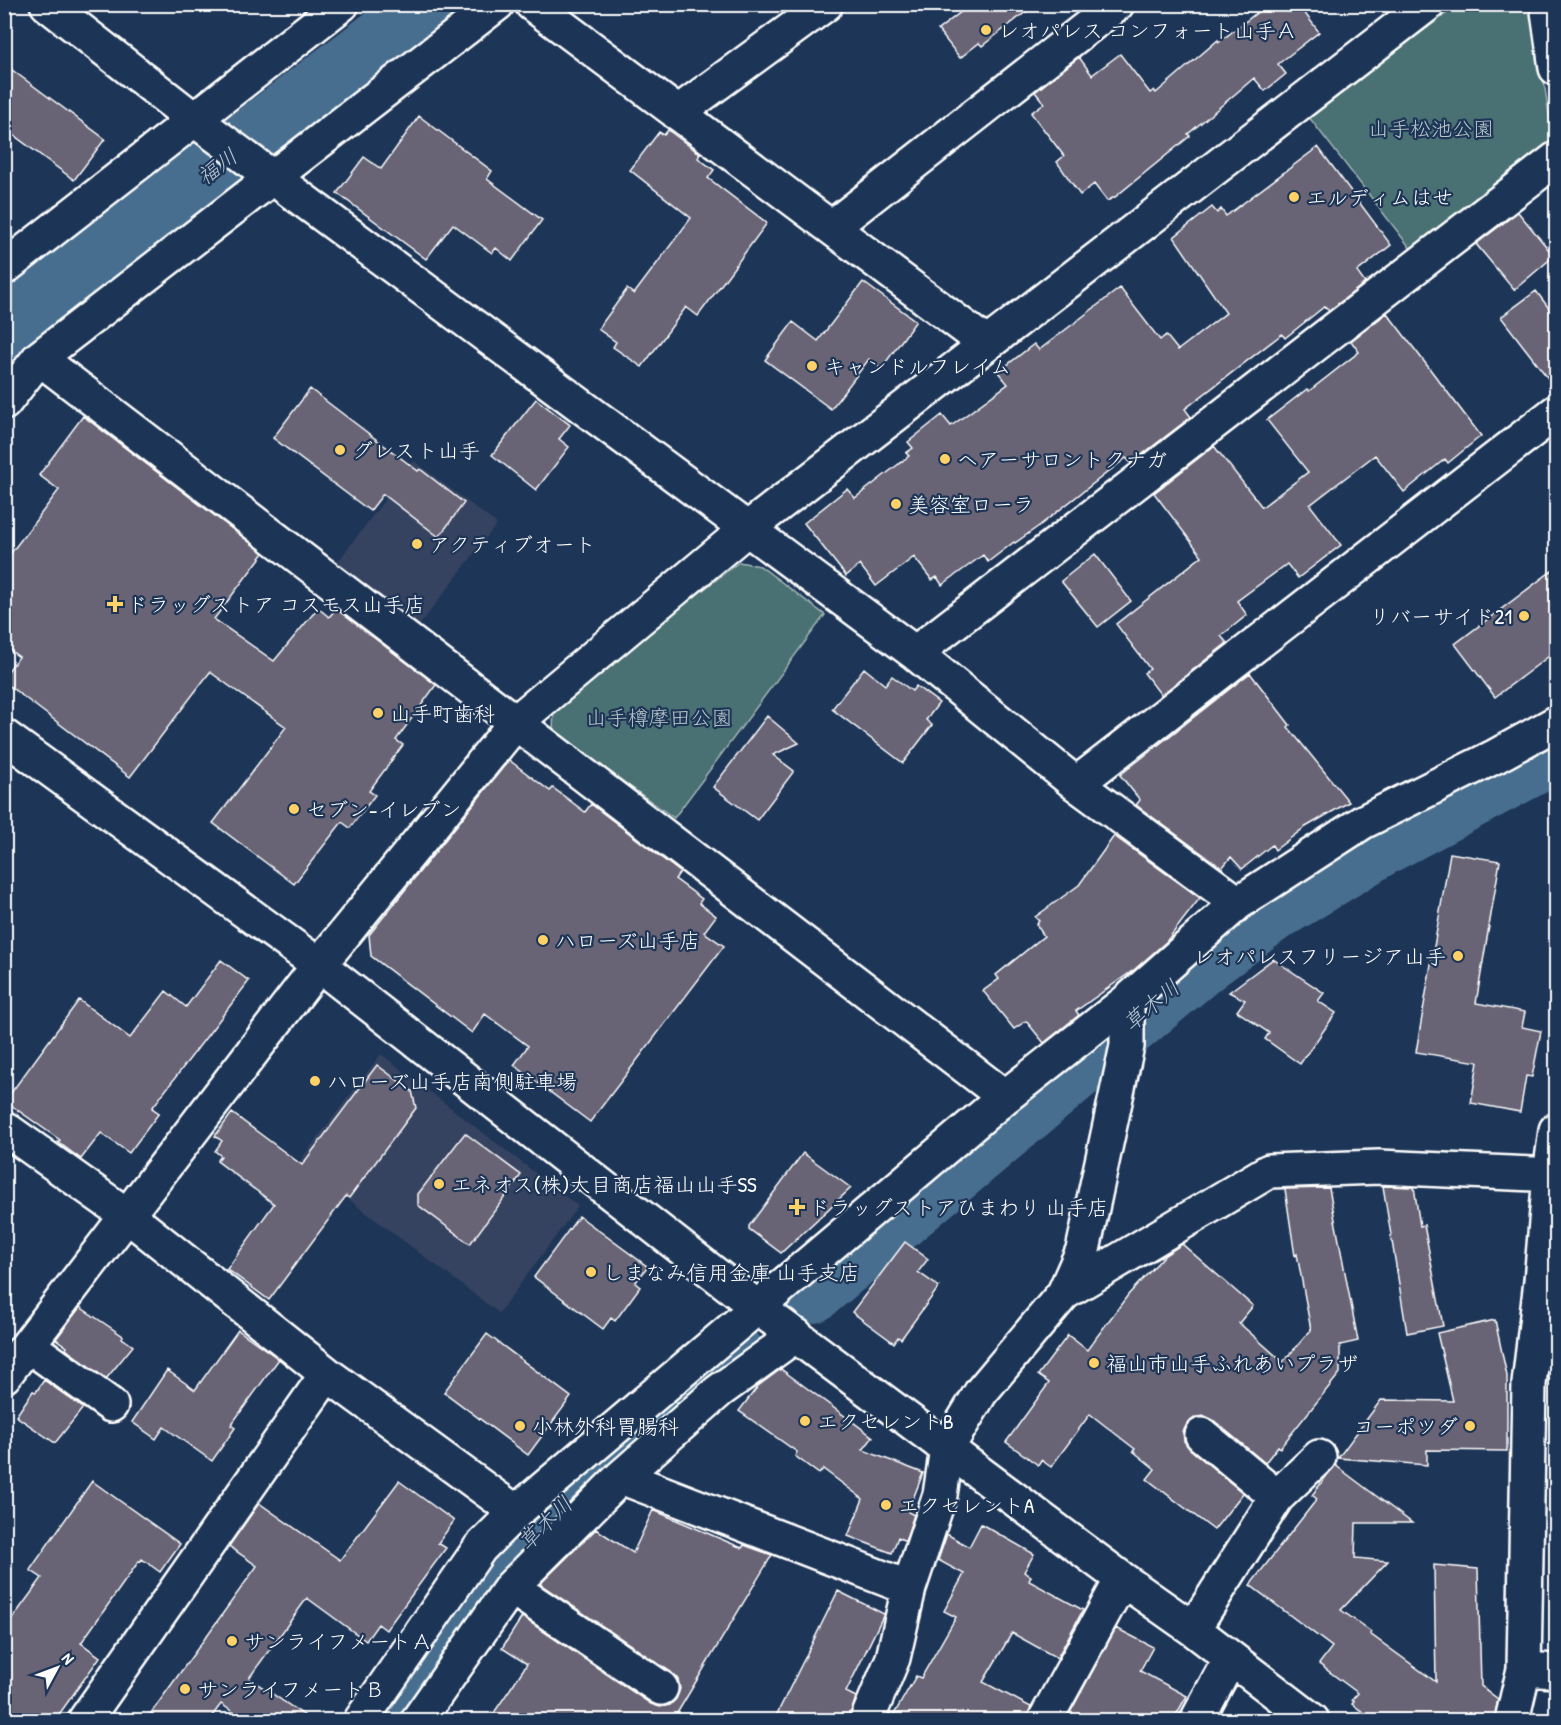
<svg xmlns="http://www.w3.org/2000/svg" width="1561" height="1725" font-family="'Patrick Hand','Klee One',sans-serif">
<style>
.built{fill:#344360}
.green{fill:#4a7072;stroke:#a4b8b8;stroke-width:1.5}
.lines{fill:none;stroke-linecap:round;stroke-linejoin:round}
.river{stroke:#476e8f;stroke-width:64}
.building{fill:#686475;stroke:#fff;stroke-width:1.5}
.minor-casing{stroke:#fff;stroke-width:38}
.minor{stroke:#1d3557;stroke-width:33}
.poi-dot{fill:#ffd166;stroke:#1d3557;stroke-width:2}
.labels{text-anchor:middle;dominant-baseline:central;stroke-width:4.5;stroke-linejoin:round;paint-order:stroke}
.poi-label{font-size:21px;fill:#fff;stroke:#1d3557;text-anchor:start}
.park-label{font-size:21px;fill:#b7c6c7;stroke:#1d3557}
.water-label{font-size:22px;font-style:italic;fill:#b5c5d2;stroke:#1d3557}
</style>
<rect width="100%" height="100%" fill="#1d3557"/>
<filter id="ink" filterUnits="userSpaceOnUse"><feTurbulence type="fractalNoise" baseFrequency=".0167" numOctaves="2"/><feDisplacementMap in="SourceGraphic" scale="12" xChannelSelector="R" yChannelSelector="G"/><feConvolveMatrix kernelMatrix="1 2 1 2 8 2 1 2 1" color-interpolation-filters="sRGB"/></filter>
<g filter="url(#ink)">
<!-- built -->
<path class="built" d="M 414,461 L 497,524 L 418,627 L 336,564 Z
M 381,1054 L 578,1206 L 499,1313 L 299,1162 Z"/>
<!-- green -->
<path class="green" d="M 1458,5 L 1532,5 L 1553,140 L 1411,249 L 1308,116 Z
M 739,562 L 760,566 L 825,615 L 674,818 L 553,731 L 554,706 Z"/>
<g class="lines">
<!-- river -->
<path class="river" d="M 4,328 L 430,4
M 812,1291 L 1201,963 L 1268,913 L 1381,844 L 1556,751
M 389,1720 L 436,1649 L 500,1569 L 570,1497 L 735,1357"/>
</g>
<!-- building -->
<path class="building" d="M 971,4 L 1036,4 L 982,46 L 979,43 L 960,58 L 938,30 Z
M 1268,4 L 1298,4 L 1319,32 L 1278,64 L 1286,74 L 1265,91 L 1254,78 L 1188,134 L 1190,136 L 1115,197 L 1107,201 L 1094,184 L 1080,195 L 1057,162 L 1064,156 L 1031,113 L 1044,103 L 1035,92 L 1079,57 L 1092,75 L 1120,54 L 1150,93 L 1154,90 L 1156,93 L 1218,40 L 1219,42 Z
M 4,64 L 105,139 L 74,180 L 4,128 Z
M 419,116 L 492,171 L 487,179 L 542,220 L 512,261 L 496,248 L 492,253 L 453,224 L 426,259 L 337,193 L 364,157 L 381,169 Z
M 668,130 L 700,154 L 698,158 L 714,170 L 708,178 L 767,223 L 698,316 L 686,307 L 642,367 L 613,347 L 616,342 L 598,329 L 627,289 L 634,294 L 691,218 L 630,170 L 659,132 L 664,135 Z
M 1318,147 L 1391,245 L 1357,272 L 1365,283 L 1329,311 L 1325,306 L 1285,338 L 1282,334 L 1185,409 L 1191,417 L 1131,463 L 1126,458 L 1039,526 L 1015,543 L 1014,542 L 988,562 L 983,555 L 942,585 L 937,577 L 932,580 L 914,557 L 876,586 L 860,565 L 846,576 L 804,523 L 847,489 L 855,498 L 909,456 L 906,453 L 913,448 L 908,442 L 942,415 L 951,426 L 1008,384 L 998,372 L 1034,344 L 1039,350 L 1120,288 L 1160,340 L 1166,335 L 1178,350 L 1226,313 L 1174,237 L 1212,207 L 1217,213 L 1221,209 L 1226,216 Z
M 1518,212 L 1554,256 L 1514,290 L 1476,244 Z
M 863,282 L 916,321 L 881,369 L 869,359 L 831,409 L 765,360 L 793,322 L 818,341 Z
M 1536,291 L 1557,319 L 1557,390 L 1501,317 Z
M 1387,313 L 1481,436 L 1448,463 L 1445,459 L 1404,492 L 1375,455 L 1310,505 L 1341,545 L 1298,578 L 1287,564 L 1237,601 L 1247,615 L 1221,636 L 1227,643 L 1161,695 L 1144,673 L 1150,669 L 1116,624 L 1202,556 L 1154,493 L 1214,446 L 1262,507 L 1308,472 L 1267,420 L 1307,389 L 1309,391 L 1359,352 L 1351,341 Z
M 310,389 L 418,471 L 420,469 L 464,503 L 439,537 L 383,494 L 370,511 L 273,438 Z
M 536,399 L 570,425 L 559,439 L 569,447 L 536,490 L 492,455 Z
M 83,416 L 264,553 L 214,619 L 274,661 L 318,608 L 329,617 L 336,609 L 436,685 L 396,740 L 403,745 L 369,791 L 375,795 L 350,828 L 342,822 L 294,884 L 213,823 L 286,727 L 210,672 L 130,777 L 4,682 L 4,676 L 19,657 L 4,646 L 4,562 L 59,490 L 39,475 Z
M 1095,554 L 1131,601 L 1098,627 L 1061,581 Z
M 1557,567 L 1557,650 L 1495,697 L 1455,644 Z
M 864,668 L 885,685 L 892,676 L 912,691 L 916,686 L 939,703 L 926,720 L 932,725 L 903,763 L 832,709 Z
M 1250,673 L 1290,725 L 1288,727 L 1349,802 L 1304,828 L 1275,850 L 1272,845 L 1242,869 L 1231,857 L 1222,868 L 1136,805 L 1140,800 L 1120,775 Z
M 767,716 L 799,743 L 773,755 L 794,771 L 757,820 L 713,787 Z
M 509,760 L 550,791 L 553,788 L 585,812 L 591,804 L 680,872 L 675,879 L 702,899 L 699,903 L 716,916 L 704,932 L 724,946 L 590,1122 L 514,1065 L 528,1046 L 485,1014 L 472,1033 L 371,956 L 369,935 Z
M 1114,836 L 1200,898 L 1166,942 L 1135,969 L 1076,1011 L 1079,1015 L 1044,1043 L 1026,1021 L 1014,1029 L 983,991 L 999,979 L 996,975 L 1044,936 L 1036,924 L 1039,921 L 1035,917 L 1079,885 Z
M 1450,853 L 1500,861 L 1476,1003 L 1525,1012 L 1522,1027 L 1541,1031 L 1532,1077 L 1526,1076 L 1520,1112 L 1471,1103 L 1478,1062 L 1416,1052 Z
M 1273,959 L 1324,993 L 1318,1001 L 1336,1013 L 1300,1064 L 1265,1039 L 1269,1033 L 1237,1011 L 1245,1000 L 1229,992 Z
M 221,960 L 249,981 L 152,1108 L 159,1113 L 129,1153 L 101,1133 L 81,1159 L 58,1142 L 60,1140 L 5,1101 L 79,1000 L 130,1038 L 166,991 L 186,1007 Z
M 377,1065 L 412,1091 L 416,1108 L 349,1198 L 346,1196 L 269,1300 L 227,1269 L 274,1204 L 217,1161 L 221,1156 L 215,1151 L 222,1141 L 215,1136 L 232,1113 L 302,1165 Z
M 465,1133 L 521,1175 L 470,1244 L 418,1205 L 418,1194 Z
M 803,1153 L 851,1188 L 781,1253 L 749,1229 L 749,1226 Z
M 1383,1186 L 1414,1187 L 1420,1226 L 1424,1225 L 1443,1326 L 1407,1333 Z
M 1329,1188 L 1358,1341 L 1340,1345 L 1340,1373 L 1280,1448 L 1278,1446 L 1265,1463 L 1213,1420 L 1205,1416 L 1196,1417 L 1187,1424 L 1183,1432 L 1184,1441 L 1190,1449 L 1243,1493 L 1214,1530 L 1147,1479 L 1155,1469 L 1133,1451 L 1135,1449 L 1090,1414 L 1051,1467 L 1041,1460 L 1038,1465 L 1006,1442 L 1049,1383 L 1038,1375 L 1068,1335 L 1087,1350 L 1128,1295 L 1165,1255 L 1182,1244 L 1253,1306 L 1239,1323 L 1283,1362 L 1311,1330 L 1297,1254 L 1295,1256 L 1285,1189 Z
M 579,1216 L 648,1267 L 635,1283 L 640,1287 L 615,1321 L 611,1318 L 603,1329 L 534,1277 Z
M 905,1242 L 928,1259 L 918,1272 L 939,1287 L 901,1339 L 898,1337 L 894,1343 L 852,1312 Z
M 80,1307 L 123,1336 L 122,1338 L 133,1346 L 106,1379 L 66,1349 L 67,1347 L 56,1339 Z
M 1495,1320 L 1507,1376 L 1507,1451 L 1427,1450 L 1427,1465 L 1338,1458 L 1381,1400 L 1453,1401 L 1437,1333 Z
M 238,1330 L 279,1359 L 231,1425 L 235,1428 L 212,1461 L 164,1427 L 156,1439 L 132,1422 L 167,1370 L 195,1390 Z
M 487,1334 L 571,1397 L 528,1455 L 444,1392 Z
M 781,1369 L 873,1437 L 863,1450 L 923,1473 L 908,1512 L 914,1515 L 905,1541 L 898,1537 L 892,1553 L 848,1536 L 863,1499 L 823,1469 L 819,1474 L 795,1456 L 797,1452 L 739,1411 L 758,1386 Z
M 44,1380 L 83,1408 L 55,1443 L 16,1416 L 33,1391 L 36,1392 Z
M 1335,1465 L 1412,1523 L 1356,1523 L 1355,1558 L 1388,1561 L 1341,1610 L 1371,1632 L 1370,1634 L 1436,1682 L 1434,1565 L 1478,1569 L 1481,1686 L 1498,1699 L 1494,1720 L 1374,1720 L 1352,1704 L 1354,1701 L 1352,1700 L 1358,1693 L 1319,1664 L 1332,1647 L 1250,1585 L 1317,1499 L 1312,1495 Z
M 92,1481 L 180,1544 L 160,1572 L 142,1559 L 140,1562 L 139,1561 L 81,1643 L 100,1657 L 55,1720 L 4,1720 L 4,1630 L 42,1578 L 30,1570 Z
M 399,1481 L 454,1521 L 438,1543 L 446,1548 L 386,1630 L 378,1624 L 366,1641 L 307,1598 L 249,1678 L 311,1720 L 245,1720 L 221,1704 L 209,1720 L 146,1720 L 257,1566 L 229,1546 L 259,1503 L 340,1560 Z
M 653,1510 L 742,1548 L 744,1545 L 772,1555 L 673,1720 L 489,1720 L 527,1664 L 502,1648 L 522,1617 L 651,1704 L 660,1707 L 670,1705 L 676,1699 L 680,1689 L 678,1679 L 671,1672 L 540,1584 L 596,1529 L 633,1553 Z
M 981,1524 L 1034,1554 L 1024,1572 L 1031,1576 L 1029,1581 L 1083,1610 L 1057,1658 L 1012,1633 L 983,1682 L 1031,1707 L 1026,1720 L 887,1720 L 890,1714 L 893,1716 L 916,1676 L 921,1678 L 956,1617 L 944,1611 L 964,1574 L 938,1560 L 947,1534 L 969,1547 Z
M 838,1591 L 884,1614 L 846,1692 L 856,1697 L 849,1720 L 774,1720 Z
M 1116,1628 L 1153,1647 L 1140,1671 L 1187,1696 L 1173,1720 L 1066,1720 Z"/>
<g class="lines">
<defs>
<path id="minor" d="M 47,4 L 195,120 L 915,653 L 1076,784 L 1238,903
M 532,4 L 987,344
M 1547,4 L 1556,68
M 677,113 L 826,4
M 832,227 L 1117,4
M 4,268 L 342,4
M 39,358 L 1005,1097
M 4,403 L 39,358 L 497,4
M 915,653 L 1556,159
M 4,736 L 319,965 L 757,1307 L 1122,1579 L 1193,1629 L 1312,1720
M 1076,784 L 1556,412
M 4,1128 L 128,1216 L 327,1374 L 516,1512
M 1064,1293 L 1083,1250 L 1127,1046 L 1127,1001
M 28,1345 L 111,1405
M 4,1376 L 319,965 L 516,722 L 747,529 L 1428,4
M 1202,1435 L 1277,1497
M 621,1477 L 909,1588
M 511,1587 L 661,1688
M 1193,1629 L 1277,1497 L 1319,1457
M 1524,1669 L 1556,1671
M 85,1720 L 327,1374
M 361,1720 L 480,1548 L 516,1512 L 1005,1097 L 1127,1001 L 1238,903 L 1363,822 L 1496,756 L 1556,723
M 418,1720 L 511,1587 L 621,1477 L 719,1391 L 796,1335
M 867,1720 L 893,1658 L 909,1588 L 940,1495 L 947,1448 L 981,1392 L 1064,1293 L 1269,1171 L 1379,1167 L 1556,1175
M 1045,1720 L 1122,1579
M 1197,1720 L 1230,1659
M 1512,1720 L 1524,1669 L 1529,1384 L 1541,1281 L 1550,1175 L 1556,1130"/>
</defs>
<!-- minor casing -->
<use href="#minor" class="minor-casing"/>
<!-- minor -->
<use href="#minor" class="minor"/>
</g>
</g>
<!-- markers -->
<g class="poi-dot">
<circle cx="986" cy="30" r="6"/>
<circle cx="1294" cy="197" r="6"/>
<circle cx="812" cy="366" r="6"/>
<circle cx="340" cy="450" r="6"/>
<circle cx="945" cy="459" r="6"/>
<circle cx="896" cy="504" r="6"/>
<circle cx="417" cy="544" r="6"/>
<path d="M112 595h6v6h6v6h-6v6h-6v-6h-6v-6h6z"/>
<circle cx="1524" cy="616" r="6"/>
<circle cx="378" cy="713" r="6"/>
<circle cx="294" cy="809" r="6"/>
<circle cx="543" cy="940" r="6"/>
<circle cx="1458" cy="956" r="6"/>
<circle cx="315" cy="1081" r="6"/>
<circle cx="439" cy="1184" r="6"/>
<path d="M794 1198h6v6h6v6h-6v6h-6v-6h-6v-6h6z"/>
<circle cx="591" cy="1272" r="6"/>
<circle cx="1094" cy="1363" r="6"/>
<circle cx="805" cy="1421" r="6"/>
<circle cx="520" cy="1426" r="6"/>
<circle cx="1470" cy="1426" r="6"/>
<circle cx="886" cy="1505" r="6"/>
<circle cx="232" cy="1641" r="6"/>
<circle cx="185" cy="1689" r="6"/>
</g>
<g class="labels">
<!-- poi labels -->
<g class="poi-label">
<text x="998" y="30">レオパレス コンフォート山手Ａ</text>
<text x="1306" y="197">エルディムはせ</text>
<text x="824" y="366">キャンドルフレイム</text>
<text x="352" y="450">グレスト山手</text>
<text x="957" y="459">ヘアーサロントクナガ</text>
<text x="908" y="504">美容室ローラ</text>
<text x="429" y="544">アクティブオート</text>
<text x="127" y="604">ドラッグストア コスモス山手店</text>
<text x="1512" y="616" text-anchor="end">リバーサイド21</text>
<text x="390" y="713">山手町歯科</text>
<text x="306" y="809">セブン-イレブン</text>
<text x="555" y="940">ハローズ山手店</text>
<text x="1446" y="956" text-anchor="end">レオパレスフリージア山手</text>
<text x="327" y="1081">ハローズ山手店南側駐車場</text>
<text x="451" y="1184">エネオス(株)大目商店福山山手SS</text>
<text x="809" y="1207">ドラッグストアひまわり 山手店</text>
<text x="603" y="1272">しまなみ信用金庫 山手支店</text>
<text x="1106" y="1363">福山市山手ふれあいプラザ</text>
<text x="817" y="1421">エクセレントB</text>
<text x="532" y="1426">小林外科胃腸科</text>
<text x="1458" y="1426" text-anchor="end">コーポツダ</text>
<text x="898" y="1505">エクセレントA</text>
<text x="244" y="1641">サンライフメートＡ</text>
<text x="197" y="1689">サンライフメートＢ</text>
</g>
<!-- park labels -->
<g class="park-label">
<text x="1431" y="128">山手松池公園</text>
<text x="659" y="717">山手樽摩田公園</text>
</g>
<!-- water labels -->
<g class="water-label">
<text transform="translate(217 166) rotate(-37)">福川</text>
<text transform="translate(1151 1005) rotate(-40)">草木川</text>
<text transform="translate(545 1523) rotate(-45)">草木川</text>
</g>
</g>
<!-- margin -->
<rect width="1561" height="1725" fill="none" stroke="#1d3557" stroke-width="24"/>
<rect x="12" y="12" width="1537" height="1701" fill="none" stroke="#fff" stroke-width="2" filter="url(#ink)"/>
<!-- north arrow -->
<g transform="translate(57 1668) rotate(49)" stroke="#1d3557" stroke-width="4.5" paint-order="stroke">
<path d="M0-4.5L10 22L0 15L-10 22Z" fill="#ffffff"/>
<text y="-9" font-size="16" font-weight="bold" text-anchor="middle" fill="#ffffff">N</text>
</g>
</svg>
